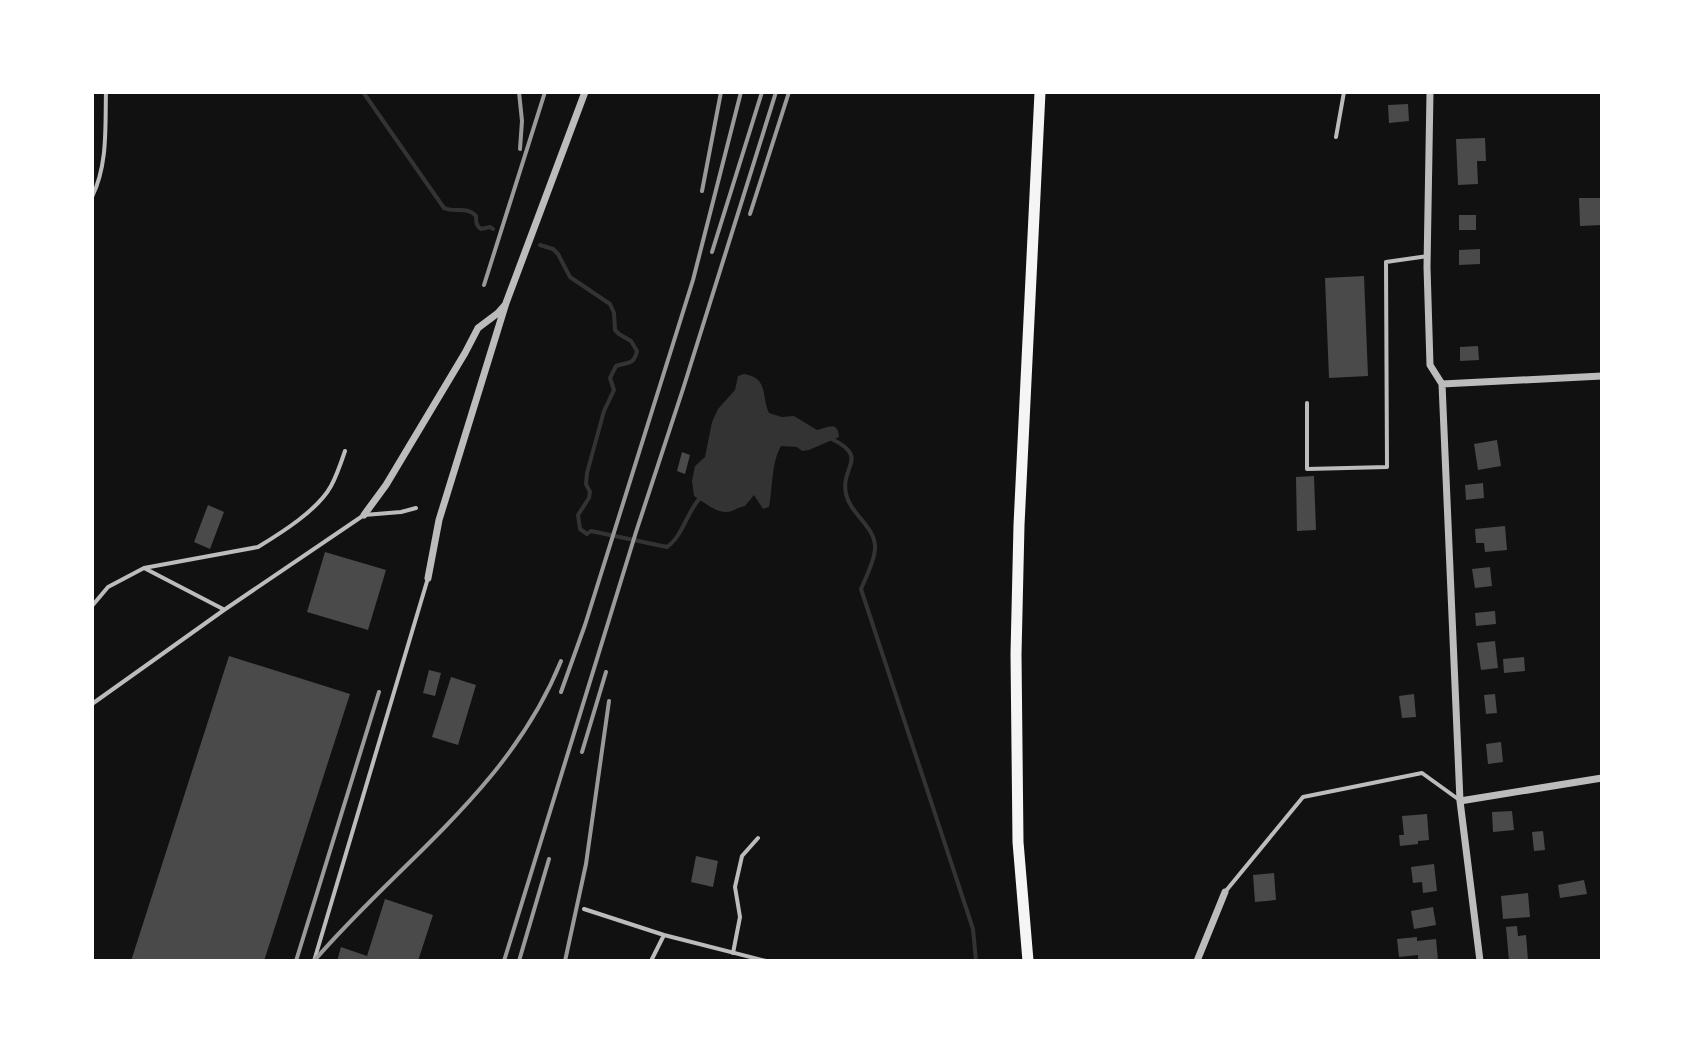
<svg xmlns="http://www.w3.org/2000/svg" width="1694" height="1053" font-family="'Exo 2',sans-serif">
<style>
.water{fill:#333}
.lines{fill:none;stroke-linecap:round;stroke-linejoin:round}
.stream{stroke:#333;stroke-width:4}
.building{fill:#4a4a4a}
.service{stroke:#bcbcbc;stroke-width:4}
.minor{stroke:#bcbcbc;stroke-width:7}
.primary{stroke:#f5f5f5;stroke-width:11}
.rail{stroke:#9a9a9a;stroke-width:4}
</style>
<rect width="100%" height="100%" fill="#111"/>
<!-- water -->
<path class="water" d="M 744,374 C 769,378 761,396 769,413 L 782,417 L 794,416 L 817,430 C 827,428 838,420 839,437 L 809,450 L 802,451 L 797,447 L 781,446 C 771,464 773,487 769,507 L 763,509 L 754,495 L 745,506 C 740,507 736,509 732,511 C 719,516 704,502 694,496 L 692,481 L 695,466 L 705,457 L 712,422 L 718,409 L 735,390 L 738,376 Z"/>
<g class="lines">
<!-- stream -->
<path class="stream" d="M 363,92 L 444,208 C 455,213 468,206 476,216 C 476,222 476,226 481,229 L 490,227 L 493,229
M 540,245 L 553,249 L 558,254 L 570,277 L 610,304 L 614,313 L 615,330 L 619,334 L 631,341 L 637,351 C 634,365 628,362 616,366 L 610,378 L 614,390 L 604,411 L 587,473 L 586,484 L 590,492 L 589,498 L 578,515 L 580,529 L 587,534 L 591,531 L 667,547 C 683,536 687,511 701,497
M 830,438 C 871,458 840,465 846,494 C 850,514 876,527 875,548 C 875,560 866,577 861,589 L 973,929 L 976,961"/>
</g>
<!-- building -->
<path class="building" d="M 1408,104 L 1409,121 L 1389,123 L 1388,105 Z
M 1485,138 L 1486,161 L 1477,161 L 1478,184 L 1458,185 L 1456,139 Z
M 1579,198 L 1602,198 L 1602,225 L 1580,226 Z
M 1459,215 L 1476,215 L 1476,230 L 1459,230 Z
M 1480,249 L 1480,264 L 1459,265 L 1459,250 Z
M 1364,276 L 1368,376 L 1329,378 L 1325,278 Z
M 1478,346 L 1479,360 L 1460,361 L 1460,347 Z
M 1497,440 L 1501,466 L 1478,470 L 1474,444 Z
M 682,452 L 690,455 L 685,474 L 677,471 Z
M 1314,476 L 1316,530 L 1297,531 L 1296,477 Z
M 1483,483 L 1484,498 L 1466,500 L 1465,485 Z
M 208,505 L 224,512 L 210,549 L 194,542 Z
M 1505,526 L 1507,550 L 1485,552 L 1484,543 L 1476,543 L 1475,529 Z
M 325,552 L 386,570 L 368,630 L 307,612 Z
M 1490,567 L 1492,586 L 1475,588 L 1472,569 Z
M 1495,611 L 1496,624 L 1476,626 L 1475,613 Z
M 1495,641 L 1498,668 L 1481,670 L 1477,643 Z
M 229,656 L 350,694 L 264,961 L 131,961 Z
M 1524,657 L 1525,671 L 1504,673 L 1503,659 Z
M 429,670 L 441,673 L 435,696 L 423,693 Z
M 451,677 L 476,685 L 458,745 L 432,737 Z
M 1414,694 L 1416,717 L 1402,718 L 1399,696 Z
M 1495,694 L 1497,713 L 1486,714 L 1484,695 Z
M 1501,742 L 1503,762 L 1488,764 L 1486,744 Z
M 1512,811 L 1514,830 L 1493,832 L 1492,812 Z
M 1427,814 L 1429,840 L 1418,841 L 1418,844 L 1400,846 L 1399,835 L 1404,835 L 1402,816 Z
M 1543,831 L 1545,850 L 1534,851 L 1532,832 Z
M 696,856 L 718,861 L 713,887 L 691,882 Z
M 1434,864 L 1437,891 L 1423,893 L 1422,882 L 1413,883 L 1411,867 Z
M 1274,873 L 1276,900 L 1255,902 L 1253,875 Z
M 1584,880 L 1587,894 L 1560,898 L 1558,885 Z
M 1528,893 L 1530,917 L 1503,919 L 1501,896 Z
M 385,899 L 433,915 L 418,961 L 337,961 L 341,947 L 367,956 Z
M 1433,907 L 1436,925 L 1414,929 L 1411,911 Z
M 1517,926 L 1518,936 L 1526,935 L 1528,960 L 1509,961 L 1506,927 Z
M 1417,937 L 1417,941 L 1436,939 L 1438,960 L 1418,961 L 1418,955 L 1399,957 L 1397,939 Z"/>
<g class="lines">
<!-- service -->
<path class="service" d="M 1343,92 L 1429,92
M 1336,137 L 1344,92
M 92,197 C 108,164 105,128 106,92
M 1307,403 L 1307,469 L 1387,467 L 1386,262 L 1428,256
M 146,569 L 223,609
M 92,606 L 108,587 L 144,568 L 258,547 C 281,533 318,510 331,486 C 337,475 341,463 345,451
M 92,704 L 224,610 L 364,515 L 401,512 L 416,508
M 1225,892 L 1303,797 L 1422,773 L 1458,799
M 584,909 L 664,935 L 766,961
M 733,953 L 740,917 L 735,887 L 742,856 L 758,838
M 314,961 L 428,578
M 651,961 L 664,935"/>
<!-- minor -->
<path class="minor" d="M 1430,92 L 1427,267 L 1430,365 L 1442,384 L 1460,801 L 1480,961
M 1442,384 L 1602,376
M 364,515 L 386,485 L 465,353 L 478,328 L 498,313 L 505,305
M 428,578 L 439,520 L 506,303 L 585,92
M 1460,801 L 1602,778
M 1197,961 L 1225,892"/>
<!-- primary -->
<path class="primary" d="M 1028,961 L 1018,842 L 1016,654 L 1019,525 L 1040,92"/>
<!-- rail -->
<path class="rail" d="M 519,92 L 522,121 L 520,149
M 702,191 L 721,92
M 750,214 L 789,92
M 712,252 L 762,92
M 484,285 L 545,92
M 561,692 L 585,625 L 693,280 L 741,92
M 582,752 L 606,672
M 296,961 L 379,692
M 314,961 C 400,861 510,788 561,661
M 504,961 L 636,532 L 683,389 L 776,92
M 519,961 L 549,859
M 565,961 L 586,864 L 609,701"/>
</g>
<!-- border -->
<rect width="1694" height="1053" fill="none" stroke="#ffffff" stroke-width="188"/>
</svg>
